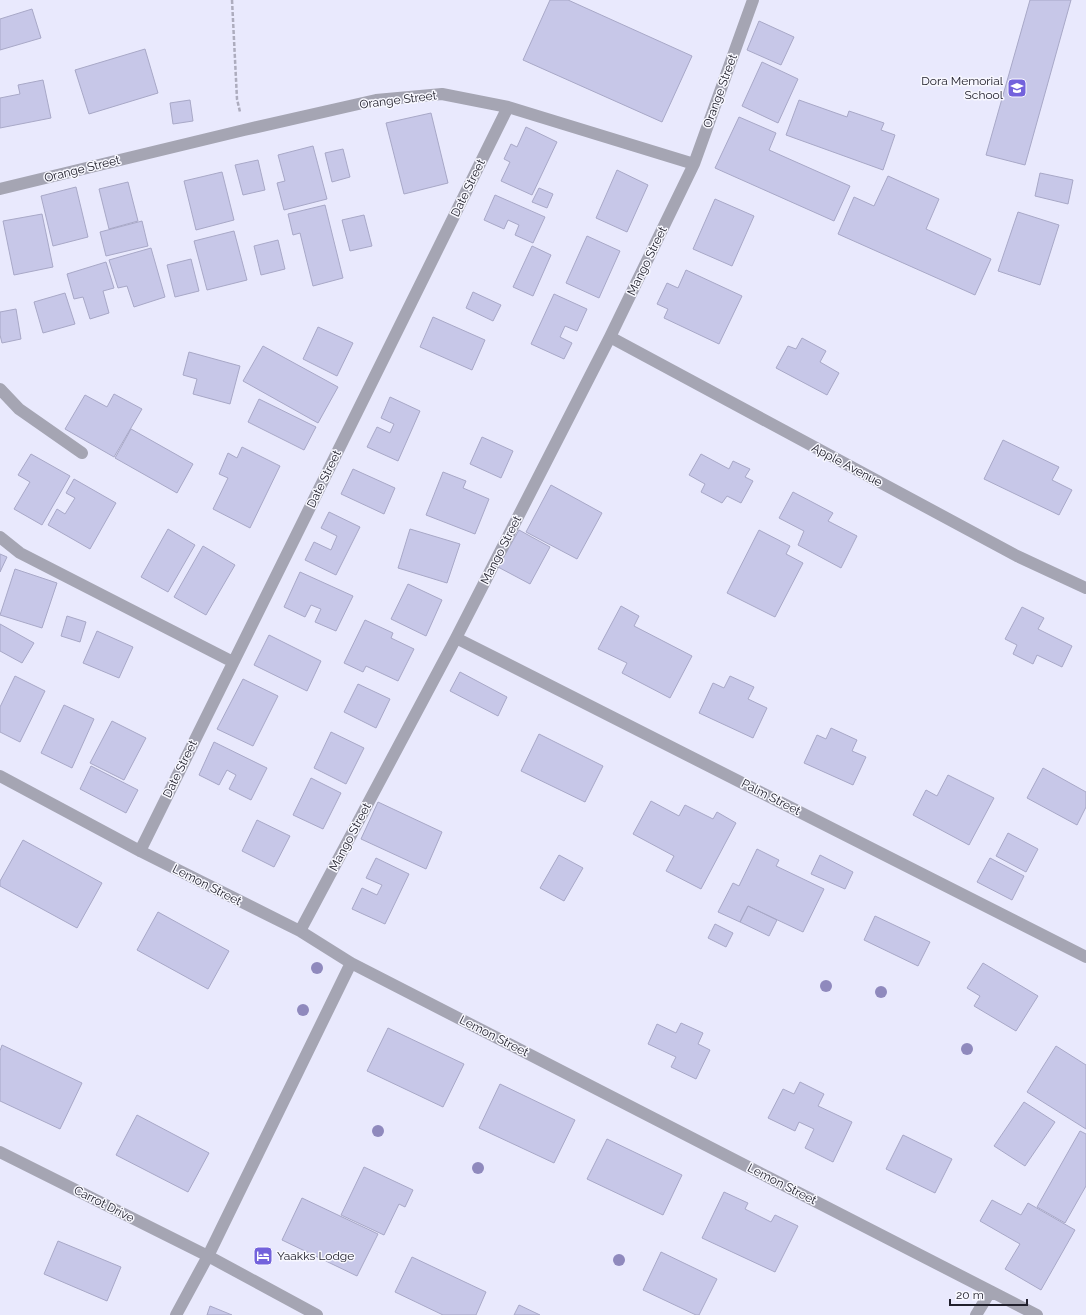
<svg xmlns="http://www.w3.org/2000/svg" width="1086" height="1315" font-family="Raleway,sans-serif">
<style>
.building{fill:#c7c7e8;stroke:#a8a8c7}
.lines{fill:none;stroke-linecap:round;stroke-linejoin:round}
.path{stroke:#adacbe;stroke-width:2.5;stroke-dasharray:4 2;stroke-linecap:butt}
.street{stroke:#a5a5b3;stroke-width:12}
.tree{fill:#8f89bd}
.labels{text-anchor:middle;dominant-baseline:central;stroke-width:3;stroke-linejoin:round;paint-order:stroke}
.poi-label{font-size:12px;fill:#21202c;stroke:#f8f8ff;text-anchor:end}
.street-label{font-size:12px;fill:#21202c;stroke:#f8f8ff}
</style>
<rect width="100%" height="100%" fill="#e9e9fd"/>
<!-- building -->
<path class="building" d="M 550,0 L 568,0 L 692,56 L 662,122 L 523,60 Z
M 1030,0 L 1071,0 L 1025,165 L 986,155 Z
M 32,9 L 41,38 L 0,50 L 0,19 Z
M 759,21 L 794,37 L 781,65 L 747,50 Z
M 145,49 L 158,93 L 89,114 L 75,70 Z
M 762,62 L 798,79 L 778,123 L 742,106 Z
M 43,80 L 51,118 L 0,128 L 0,98 L 20,94 L 18,85 Z
M 190,100 L 193,121 L 173,124 L 170,103 Z
M 799,100 L 847,117 L 849,111 L 884,123 L 881,130 L 895,135 L 883,170 L 786,135 Z
M 431,113 L 448,183 L 404,194 L 386,123 Z
M 739,117 L 776,133 L 769,150 L 850,186 L 834,221 L 715,168 Z
M 526,127 L 557,142 L 532,195 L 501,181 L 510,162 L 504,159 L 511,144 L 517,147 Z
M 313,146 L 327,199 L 284,210 L 277,183 L 285,181 L 278,155 Z
M 343,149 L 350,177 L 332,182 L 325,153 Z
M 258,160 L 265,190 L 243,195 L 235,165 Z
M 617,170 L 648,185 L 627,232 L 596,218 Z
M 222,172 L 234,220 L 196,230 L 184,181 Z
M 1040,173 L 1073,180 L 1068,204 L 1035,196 Z
M 888,176 L 939,199 L 926,229 L 991,259 L 975,295 L 838,234 L 854,197 L 874,206 Z
M 128,182 L 138,221 L 109,229 L 99,189 Z
M 76,187 L 88,237 L 53,246 L 41,196 Z
M 539,188 L 553,194 L 547,208 L 532,202 Z
M 495,195 L 545,217 L 533,243 L 515,235 L 519,225 L 508,220 L 504,229 L 484,220 Z
M 715,199 L 754,216 L 732,266 L 693,249 Z
M 325,205 L 343,278 L 313,286 L 300,233 L 293,235 L 288,214 Z
M 1018,212 L 1059,225 L 1040,285 L 998,271 Z
M 42,214 L 53,267 L 14,275 L 3,221 Z
M 364,215 L 372,246 L 350,251 L 342,220 Z
M 142,221 L 148,246 L 106,256 L 100,232 Z
M 234,231 L 247,280 L 207,290 L 194,241 Z
M 587,236 L 620,251 L 599,298 L 566,283 Z
M 278,240 L 285,269 L 261,275 L 254,246 Z
M 532,246 L 551,255 L 533,296 L 513,287 Z
M 151,248 L 165,297 L 134,307 L 127,286 L 118,288 L 109,260 Z
M 191,259 L 199,291 L 175,297 L 167,265 Z
M 106,262 L 114,288 L 103,291 L 109,313 L 90,319 L 83,297 L 74,299 L 67,274 Z
M 686,270 L 742,296 L 719,344 L 664,318 L 668,309 L 657,304 L 667,283 L 678,288 Z
M 473,292 L 501,305 L 493,321 L 466,308 Z
M 65,293 L 75,324 L 43,333 L 34,302 Z
M 554,294 L 587,309 L 577,331 L 565,326 L 560,337 L 572,343 L 564,359 L 531,344 Z
M 16,309 L 21,339 L 2,343 L 0,335 L 0,312 Z
M 433,317 L 485,340 L 472,370 L 420,347 Z
M 318,327 L 353,343 L 337,376 L 303,359 Z
M 802,338 L 826,351 L 820,362 L 839,373 L 827,395 L 776,368 L 788,346 L 796,349 Z
M 263,346 L 338,387 L 318,423 L 243,381 Z
M 189,352 L 240,366 L 230,404 L 193,394 L 197,379 L 183,375 Z
M 114,394 L 142,409 L 114,457 L 65,429 L 85,395 L 107,407 Z
M 390,397 L 420,411 L 398,461 L 367,447 L 377,427 L 390,433 L 394,424 L 381,418 Z
M 259,399 L 316,427 L 304,450 L 248,422 Z
M 131,429 L 193,464 L 177,493 L 115,458 Z
M 482,437 L 513,451 L 501,478 L 470,464 Z
M 1003,440 L 1059,467 L 1052,480 L 1072,490 L 1059,515 L 984,479 Z
M 242,447 L 280,466 L 250,528 L 213,509 L 228,478 L 219,474 L 228,453 L 237,458 Z
M 31,454 L 70,476 L 42,525 L 14,509 L 30,482 L 18,475 Z
M 701,454 L 729,469 L 733,461 L 750,469 L 745,477 L 753,481 L 741,503 L 727,496 L 722,503 L 701,492 L 705,484 L 689,475 Z
M 353,469 L 395,488 L 384,514 L 341,494 Z
M 443,472 L 466,481 L 463,488 L 489,499 L 475,534 L 426,515 Z
M 74,479 L 116,503 L 90,549 L 48,525 L 57,509 L 65,514 L 75,498 L 66,493 Z
M 551,485 L 602,513 L 577,559 L 526,532 Z
M 793,492 L 833,513 L 828,521 L 857,536 L 841,568 L 798,545 L 804,531 L 779,518 Z
M 329,512 L 360,527 L 336,575 L 305,560 L 314,542 L 331,550 L 337,536 L 321,528 Z
M 168,529 L 195,545 L 168,592 L 141,577 Z
M 410,529 L 460,544 L 447,583 L 398,568 Z
M 519,530 L 550,547 L 530,584 L 498,567 Z
M 759,530 L 790,546 L 786,554 L 803,563 L 775,617 L 727,593 Z
M 203,546 L 235,565 L 206,615 L 174,597 Z
M 0,554 L 7,557 L 0,572 Z
M 15,569 L 57,583 L 42,628 L 0,615 Z
M 300,572 L 353,596 L 336,631 L 315,622 L 321,609 L 311,605 L 305,617 L 284,607 Z
M 408,584 L 442,600 L 426,636 L 391,619 Z
M 621,606 L 639,616 L 634,626 L 692,656 L 670,698 L 622,673 L 627,663 L 598,649 Z
M 1022,607 L 1044,618 L 1038,629 L 1072,646 L 1062,667 L 1037,655 L 1033,664 L 1013,654 L 1017,645 L 1005,639 Z
M 67,616 L 86,622 L 80,642 L 61,636 Z
M 365,620 L 393,633 L 391,638 L 414,649 L 398,681 L 366,666 L 363,672 L 344,663 Z
M 0,624 L 34,643 L 22,663 L 0,651 Z
M 97,631 L 133,647 L 119,678 L 83,663 Z
M 269,635 L 321,661 L 307,691 L 254,665 Z
M 460,672 L 507,697 L 498,716 L 450,691 Z
M 15,676 L 45,691 L 20,742 L 0,732 L 0,707 Z
M 730,676 L 754,687 L 748,699 L 767,708 L 753,738 L 699,713 L 713,683 L 724,688 Z
M 243,679 L 278,696 L 253,746 L 217,729 Z
M 358,684 L 390,699 L 376,728 L 344,712 Z
M 64,705 L 94,719 L 72,768 L 41,753 Z
M 112,721 L 146,738 L 124,780 L 90,763 Z
M 831,728 L 857,740 L 852,751 L 866,757 L 853,785 L 804,763 L 817,735 L 826,739 Z
M 331,732 L 364,748 L 346,784 L 314,768 Z
M 539,734 L 603,766 L 585,802 L 521,771 Z
M 214,742 L 267,768 L 251,800 L 229,789 L 236,775 L 227,770 L 219,785 L 199,775 Z
M 91,766 L 138,790 L 126,813 L 80,789 Z
M 1043,768 L 1086,792 L 1086,807 L 1077,825 L 1027,798 Z
M 948,775 L 994,798 L 969,845 L 913,815 L 926,790 L 937,796 Z
M 311,778 L 341,793 L 323,829 L 293,815 Z
M 651,801 L 679,816 L 685,805 L 713,819 L 717,812 L 736,823 L 701,889 L 666,871 L 674,856 L 633,834 Z
M 378,802 L 442,832 L 426,869 L 361,839 Z
M 257,820 L 290,836 L 274,867 L 242,851 Z
M 1008,833 L 1038,849 L 1026,872 L 996,856 Z
M 23,840 L 102,883 L 77,928 L 0,886 L 0,881 Z
M 757,849 L 779,860 L 776,866 L 824,889 L 803,932 L 748,906 L 740,922 L 718,912 L 733,883 L 739,886 Z
M 559,855 L 583,868 L 564,901 L 540,888 Z
M 820,855 L 853,872 L 845,889 L 811,874 Z
M 376,858 L 409,874 L 385,924 L 352,909 L 362,888 L 377,895 L 382,885 L 366,878 Z
M 990,858 L 1024,876 L 1012,900 L 977,882 Z
M 748,906 L 777,920 L 769,936 L 740,922 Z
M 158,912 L 229,951 L 208,989 L 137,950 Z
M 875,916 L 930,942 L 918,966 L 864,940 Z
M 715,924 L 733,933 L 726,947 L 708,938 Z
M 983,963 L 1038,996 L 1016,1031 L 974,1006 L 980,996 L 967,988 Z
M 681,1023 L 703,1033 L 698,1044 L 710,1050 L 696,1079 L 671,1067 L 676,1057 L 648,1044 L 657,1024 L 676,1033 Z
M 388,1028 L 464,1064 L 443,1107 L 367,1071 Z
M 2,1045 L 82,1083 L 60,1129 L 0,1101 L 0,1051 Z
M 1056,1046 L 1086,1065 L 1086,1129 L 1027,1092 Z
M 800,1082 L 824,1094 L 818,1106 L 852,1122 L 833,1162 L 805,1148 L 814,1129 L 799,1122 L 795,1131 L 768,1118 L 783,1089 L 794,1094 Z
M 500,1084 L 575,1120 L 554,1163 L 479,1128 Z
M 1024,1102 L 1055,1122 L 1025,1166 L 994,1146 Z
M 137,1115 L 209,1153 L 188,1192 L 116,1155 Z
M 1080,1131 L 1086,1134 L 1086,1186 L 1065,1223 L 1037,1207 Z
M 903,1135 L 952,1159 L 935,1193 L 886,1169 Z
M 607,1139 L 682,1175 L 663,1215 L 587,1179 Z
M 364,1167 L 413,1190 L 405,1207 L 399,1204 L 384,1235 L 341,1215 Z
M 724,1192 L 748,1203 L 745,1209 L 771,1222 L 775,1215 L 798,1226 L 775,1272 L 702,1238 Z
M 302,1198 L 378,1234 L 357,1276 L 282,1240 Z
M 992,1200 L 1021,1215 L 1028,1203 L 1075,1230 L 1041,1290 L 1005,1269 L 1020,1244 L 980,1221 Z
M 58,1241 L 121,1267 L 107,1301 L 44,1274 Z
M 661,1252 L 717,1279 L 699,1315 L 696,1315 L 643,1290 Z
M 412,1257 L 486,1292 L 476,1315 L 443,1315 L 395,1292 Z
M 519,1305 L 540,1315 L 514,1315 Z
M 210,1306 L 232,1315 L 207,1315 Z"/>
<g class="lines">
<!-- path -->
<path class="path" d="M 232,0 L 237,99 L 240,112"/>
<!-- street -->
<path class="street" d="M 0,189 L 244,130 L 376,100 L 442,94 L 508,107 L 694,164 L 753,0
M 610,337 L 1017,556 L 1086,588
M 0,389 L 19,409 L 82,453
M 0,537 L 20,553 L 233,662
M 456,638 L 1086,957
M 0,776 L 140,851 L 300,931 L 351,963 L 1037,1315
M 140,851 L 508,107
M 300,931 L 456,638 L 610,337 L 694,164
M 0,1152 L 208,1256 L 317,1315
M 176,1315 L 208,1256 L 351,963
M 976,1315 L 990,1292"/>
</g>
<!-- trees -->
<g class="tree">
<circle cx="317" cy="968" r="6"/>
<circle cx="826" cy="986" r="6"/>
<circle cx="881" cy="992" r="6"/>
<circle cx="303" cy="1010" r="6"/>
<circle cx="967" cy="1049" r="6"/>
<circle cx="378" cy="1131" r="6"/>
<circle cx="478" cy="1168" r="6"/>
<circle cx="619" cy="1260" r="6"/>
</g>
<!-- icons -->
<defs>
<symbol id="school-square" viewBox="-11 -11 22 22"><rect x="-9" y="-9" width="18" height="18" rx="4" fill="#7362dc" stroke="#f8f8ff"/><path d="M0-5L7-2L0 1L-7-2ZM-4 1L0 2.5L4 1V4Q0 6-4 4Z" fill="#fff"/></symbol>
<symbol id="hotel-square" viewBox="-11 -11 22 22"><rect x="-9" y="-9" width="18" height="18" rx="4" fill="#7362dc" stroke="#f8f8ff"/><path d="M-6-4.5h1.5V1H6V5H4.5V3h-9V5H-6ZM-4 0a1.8 1.8 0 1 1 3.6 0ZM.5 0V-2.5h3Q6-2.5 6 0Z" fill="#fff"/></symbol>
</defs>
<g fill-rule="evenodd">
<use href="#school-square" x="1006" y="77" width="22" height="22"/>
<use href="#hotel-square" x="252" y="1245" width="22" height="22"/>
</g>
<g class="labels">
<!-- poi labels -->
<g class="poi-label">
<text x="1003" y="81">Dora Memorial<tspan x="1003" dy="14">School</tspan></text>
<text x="277" y="1256" text-anchor="start">Yaakks Lodge</text>
</g>
<!-- street labels -->
<g class="street-label">
<text transform="translate(720 91) rotate(-70)">Orange Street</text>
<text transform="translate(398 100) rotate(-7)">Orange Street</text>
<text transform="translate(82 169) rotate(-14)">Orange Street</text>
<text transform="translate(468 188) rotate(-64)">Date Street</text>
<text transform="translate(647 261) rotate(-64)">Mango Street</text>
<text transform="translate(847 465) rotate(28)">Apple Avenue</text>
<text transform="translate(324 479) rotate(-64)">Date Street</text>
<text transform="translate(501 550) rotate(-63)">Mango Street</text>
<text transform="translate(180 769) rotate(-64)">Date Street</text>
<text transform="translate(771 797) rotate(27)">Palm Street</text>
<text transform="translate(350 837) rotate(-62)">Mango Street</text>
<text transform="translate(207 885) rotate(27)">Lemon Street</text>
<text transform="translate(494 1036) rotate(27)">Lemon Street</text>
<text transform="translate(782 1184) rotate(27)">Lemon Street</text>
<text transform="translate(104 1204) rotate(27)">Carrot Drive</text>
</g>
</g>
<!-- scale -->
<path d="M950 1299v6h77v-6" fill="none" stroke="#21202c" stroke-width="2"/>
<text x="956" y="1299" font-size="12" fill="#21202c" stroke="#f8f8ff" stroke-width="3" paint-order="stroke">20 m</text>
</svg>
